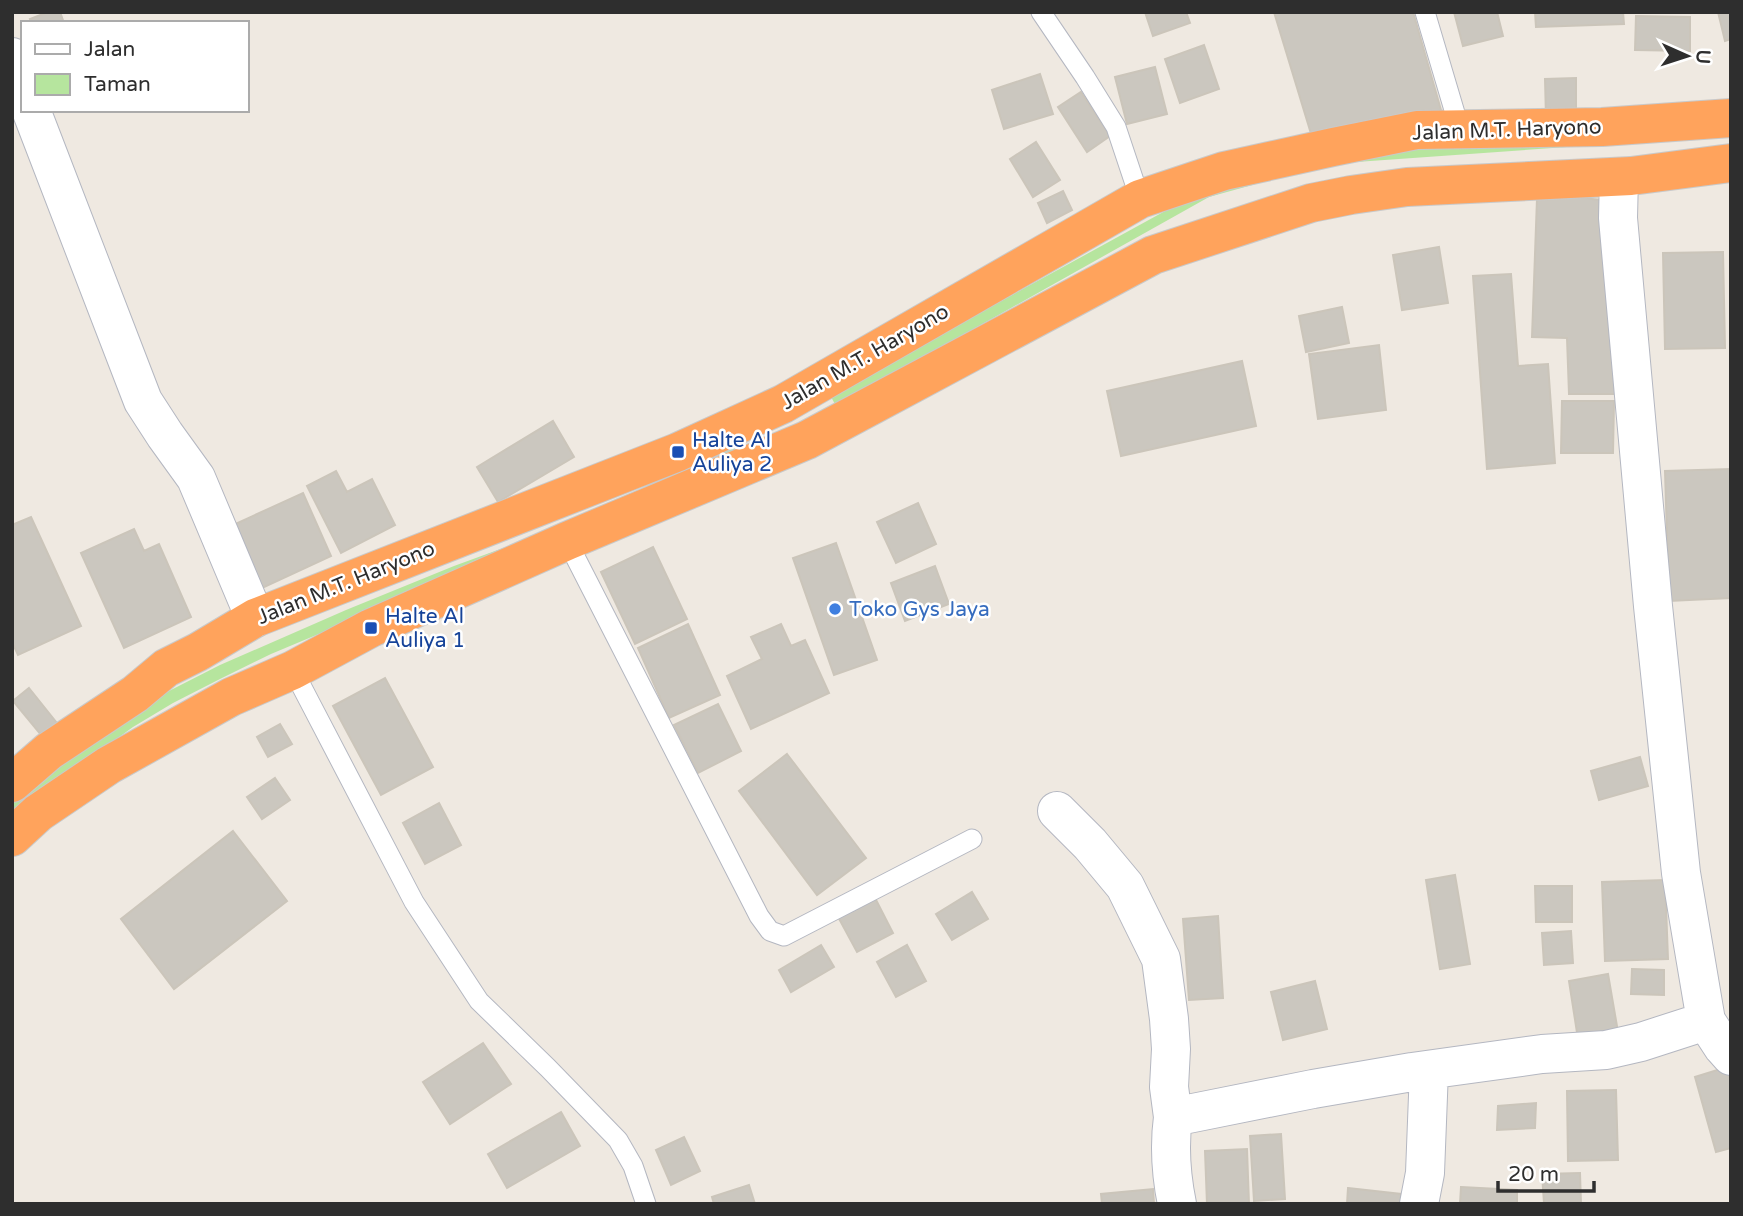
<svg xmlns="http://www.w3.org/2000/svg" width="1743" height="1216" font-family="'Varela Round',sans-serif">
<style>
.green{fill:#b6e59e}
.building{fill:#cbc7bf;stroke:#cbc5ba;stroke-width:2}
.lines{fill:none;stroke-linecap:round;stroke-linejoin:round}
.lane-casing{stroke:#b4b7c1;stroke-width:21}
.street-casing{stroke:#b4b7c1;stroke-width:40}
.highway-casing{stroke:#c9c9c9;stroke-width:40}
.lane{stroke:#fff;stroke-width:19}
.street{stroke:#fff;stroke-width:38}
.highway{stroke:#ffa35c;stroke-width:38}
.transit-dot{fill:#1a4fb4;stroke:#fff;stroke-width:2.5}
.shop-dot{fill:#3f7fe0;stroke:#fff;stroke-width:2.5}
.labels{text-anchor:middle;dominant-baseline:central;stroke-width:5;stroke-linejoin:round;paint-order:stroke}
.street-label{font-size:21px;fill:#2e2e2e;stroke:#fff}
.transit-label{font-size:21px;fill:#164399;stroke:#fff;text-anchor:start}
.shop-label{font-size:21px;fill:#366cbe;stroke:#fff;text-anchor:start}
</style>
<rect width="100%" height="100%" fill="#efe9e1"/>
<!-- green -->
<path class="green" d="M 1581,146 L 1328,164 L 1209,197 L 836,406 L 830,395 L 1207,188 L 1381,149 Z
M 734,448 L 738,458 L 271,654 L 220,679 L 173,703 L 133,727 L 49,788 L 12,820 L 12,803 L 44,777 L 111,728 L 169,691 L 220,665 L 346,610 L 454,566 L 558,528 L 664,478 Z"/>
<!-- building -->
<path class="building" d="M 48,12 L 60,12 L 64,23 L 32,23 L 30,19 Z
M 1145,12 L 1186,12 L 1190,23 L 1153,36 Z
M 1274,12 L 1413,12 L 1441,110 L 1335,141 L 1316,150 Z
M 1454,12 L 1497,12 L 1503,36 L 1463,46 Z
M 1535,12 L 1623,12 L 1624,24 L 1536,27 Z
M 1718,12 L 1731,12 L 1731,39 L 1725,41 Z
M 1636,16 L 1690,17 L 1690,51 L 1635,50 Z
M 1204,45 L 1219,89 L 1180,103 L 1165,59 Z
M 1155,67 L 1167,114 L 1127,124 L 1115,77 Z
M 1040,74 L 1053,114 L 1004,129 L 992,90 Z
M 1576,78 L 1576,117 L 1546,118 L 1545,79 Z
M 1081,92 L 1110,136 L 1087,152 L 1058,107 Z
M 1036,142 L 1060,180 L 1033,197 L 1010,159 Z
M 1063,191 L 1072,210 L 1047,223 L 1038,203 Z
M 1570,197 L 1613,201 L 1616,394 L 1569,394 L 1567,338 L 1532,337 L 1537,199 Z
M 1439,247 L 1448,303 L 1402,310 L 1393,255 Z
M 1723,252 L 1725,348 L 1665,349 L 1663,253 Z
M 1511,274 L 1518,366 L 1548,364 L 1555,463 L 1487,469 L 1473,276 Z
M 1342,307 L 1349,343 L 1306,352 L 1299,316 Z
M 1379,345 L 1386,410 L 1318,419 L 1309,354 Z
M 1242,361 L 1256,426 L 1121,456 L 1107,391 Z
M 1562,401 L 1614,401 L 1613,453 L 1561,453 Z
M 553,421 L 574,457 L 498,502 L 477,467 Z
M 1731,469 L 1731,598 L 1669,601 L 1665,471 Z
M 336,471 L 347,492 L 372,479 L 395,525 L 341,553 L 307,486 Z
M 303,493 L 331,556 L 260,589 L 231,526 Z
M 918,503 L 936,544 L 896,563 L 877,522 Z
M 31,517 L 81,626 L 18,655 L 12,642 L 12,525 Z
M 134,529 L 144,551 L 159,544 L 191,617 L 124,648 L 81,553 Z
M 836,543 L 877,660 L 834,675 L 793,558 Z
M 653,547 L 687,619 L 635,644 L 601,572 Z
M 935,566 L 949,604 L 905,621 L 891,583 Z
M 688,624 L 720,695 L 669,718 L 638,648 Z
M 781,624 L 791,646 L 805,640 L 829,693 L 751,729 L 727,676 L 762,659 L 751,637 Z
M 385,678 L 433,767 L 381,795 L 333,706 Z
M 29,688 L 57,723 L 42,736 L 13,701 Z
M 718,704 L 741,751 L 698,773 L 674,725 Z
M 280,724 L 292,744 L 268,757 L 257,737 Z
M 787,754 L 866,858 L 817,895 L 739,791 Z
M 1640,757 L 1648,786 L 1599,800 L 1591,771 Z
M 275,778 L 290,800 L 262,819 L 247,797 Z
M 439,803 L 461,845 L 425,864 L 403,823 Z
M 233,831 L 287,901 L 174,989 L 121,919 Z
M 1455,875 L 1470,964 L 1440,969 L 1426,880 Z
M 1665,880 L 1668,959 L 1605,961 L 1602,882 Z
M 1535,886 L 1572,886 L 1572,922 L 1536,922 Z
M 972,892 L 988,919 L 952,940 L 936,914 Z
M 874,896 L 893,933 L 857,952 L 837,915 Z
M 1218,916 L 1223,998 L 1189,1000 L 1183,919 Z
M 1571,931 L 1573,963 L 1544,965 L 1542,933 Z
M 821,945 L 834,967 L 791,992 L 779,970 Z
M 907,945 L 926,981 L 896,997 L 877,962 Z
M 1632,969 L 1664,970 L 1664,995 L 1631,994 Z
M 1608,974 L 1618,1032 L 1578,1039 L 1569,981 Z
M 1315,981 L 1327,1029 L 1283,1040 L 1271,992 Z
M 483,1043 L 511,1084 L 450,1124 L 423,1082 Z
M 1730,1066 L 1731,1148 L 1716,1152 L 1695,1077 Z
M 1616,1090 L 1618,1160 L 1568,1161 L 1567,1091 Z
M 1536,1103 L 1535,1128 L 1497,1130 L 1498,1106 Z
M 561,1112 L 580,1146 L 507,1188 L 488,1154 Z
M 1281,1134 L 1285,1199 L 1254,1201 L 1250,1136 Z
M 684,1137 L 700,1171 L 671,1185 L 656,1150 Z
M 1247,1149 L 1249,1204 L 1207,1204 L 1205,1151 Z
M 1580,1173 L 1581,1204 L 1544,1203 L 1542,1174 Z
M 749,1185 L 755,1204 L 714,1204 L 712,1197 Z
M 1461,1187 L 1517,1190 L 1517,1204 L 1460,1204 Z
M 1348,1188 L 1401,1194 L 1400,1204 L 1347,1204 Z
M 1153,1189 L 1154,1204 L 1102,1204 L 1101,1194 Z"/>
<g class="lines">
<defs>
<path id="lane" d="M 1041,12 L 1085,77 L 1116,127 L 1140,199
M 1425,12 L 1460,130
M 567,541 L 759,916 L 770,931 L 784,936 L 972,839
M 293,670 L 414,902 L 479,1001 L 548,1068 L 618,1140 L 633,1166 L 646,1204"/>
<path id="street" d="M 12,57 L 23,87
M 31,110 L 143,401 L 165,435 L 196,478 L 255,618
M 1057,811 L 1090,844 L 1125,886 L 1161,959 L 1169,1019 L 1171,1049 L 1169,1087 L 1173,1117
M 1706,1021 L 1723,1047 L 1731,1056
M 1177,1204 C 1171,1175 1169,1147 1173,1117 L 1313,1089 L 1412,1072 L 1542,1054 L 1606,1050 L 1641,1042 L 1706,1021 L 1681,873 L 1653,606 L 1618,218 L 1619,177
M 1419,1204 L 1425,1173 L 1429,1070"/>
<path id="highway" d="M 12,783 L 49,751 L 135,694 L 166,668 L 198,652 L 255,618 L 678,452 L 783,404 L 1140,199 L 1224,171 L 1333,147 L 1417,130 L 1602,127 L 1731,118
M 12,837 L 38,813 L 109,765 L 231,697 L 293,670 L 371,628 L 567,541 L 807,440 L 1153,255 L 1311,203 L 1351,195 L 1407,187 L 1631,176 L 1731,163"/>
</defs>
<!-- lane casing -->
<use href="#lane" class="lane-casing"/>
<!-- street casing -->
<use href="#street" class="street-casing"/>
<!-- highway casing -->
<use href="#highway" class="highway-casing"/>
<!-- lane -->
<use href="#lane" class="lane"/>
<!-- street -->
<use href="#street" class="street"/>
<!-- highway -->
<use href="#highway" class="highway"/>
</g>
<!-- markers -->
<g class="transit-dot">
<rect x="671" y="445" width="14" height="14" rx="3.5"/>
<rect x="364" y="621" width="14" height="14" rx="3.5"/>
</g>
<circle class="shop-dot" cx="835" cy="609" r="7"/>
<g class="labels">
<!-- street labels -->
<g class="street-label">
<text transform="translate(1507 130) rotate(-2)">Jalan M.T. Haryono</text>
<text transform="translate(865 357) rotate(-30)">Jalan M.T. Haryono</text>
<text transform="translate(346 583) rotate(-22)">Jalan M.T. Haryono</text>
</g>
<!-- transit labels -->
<g class="transit-label">
<text x="692" y="440">Halte Al<tspan x="692" dy="24">Auliya 2</tspan></text>
<text x="385" y="616">Halte Al<tspan x="385" dy="24">Auliya 1</tspan></text>
</g>
<!-- shop labels -->
<g class="shop-label">
<text x="849" y="609">Toko Gys Jaya</text>
</g>
</g>
<!-- border -->
<rect width="1743" height="1216" fill="none" stroke="#2e2e2e" stroke-width="28"/>
<!-- legend -->
<rect x="21" y="21" width="228" height="91" fill="#ffffff" stroke="#ababab" stroke-width="2"/>
<rect x="35" y="44" width="35" height="10" fill="#ffffff" stroke="#ababab" stroke-width="2"/>
<text x="84" y="56" font-size="21" fill="#2e2e2e">Jalan</text>
<rect x="35" y="74" width="35" height="21" fill="#b6e59e" stroke="#ababab" stroke-width="2"/>
<text x="84" y="91" font-size="21" fill="#2e2e2e">Taman</text>
<!-- north arrow -->
<g transform="translate(1687 56) rotate(93)" stroke="#ffffff" stroke-width="5" paint-order="stroke">
<path d="M0-5L12 26L0 18L-12 26Z" fill="#2e2e2e"/>
<text y="-10" font-size="19" font-weight="bold" text-anchor="middle" fill="#2e2e2e">U</text>
</g>
<!-- scale -->
<path d="M1498 1181v10h96v-10" fill="none" stroke="#2e2e2e" stroke-width="3.5"/>
<text x="1508" y="1181" font-size="21" fill="#2e2e2e" stroke="#ffffff" stroke-width="5" paint-order="stroke">20 m</text>
</svg>
